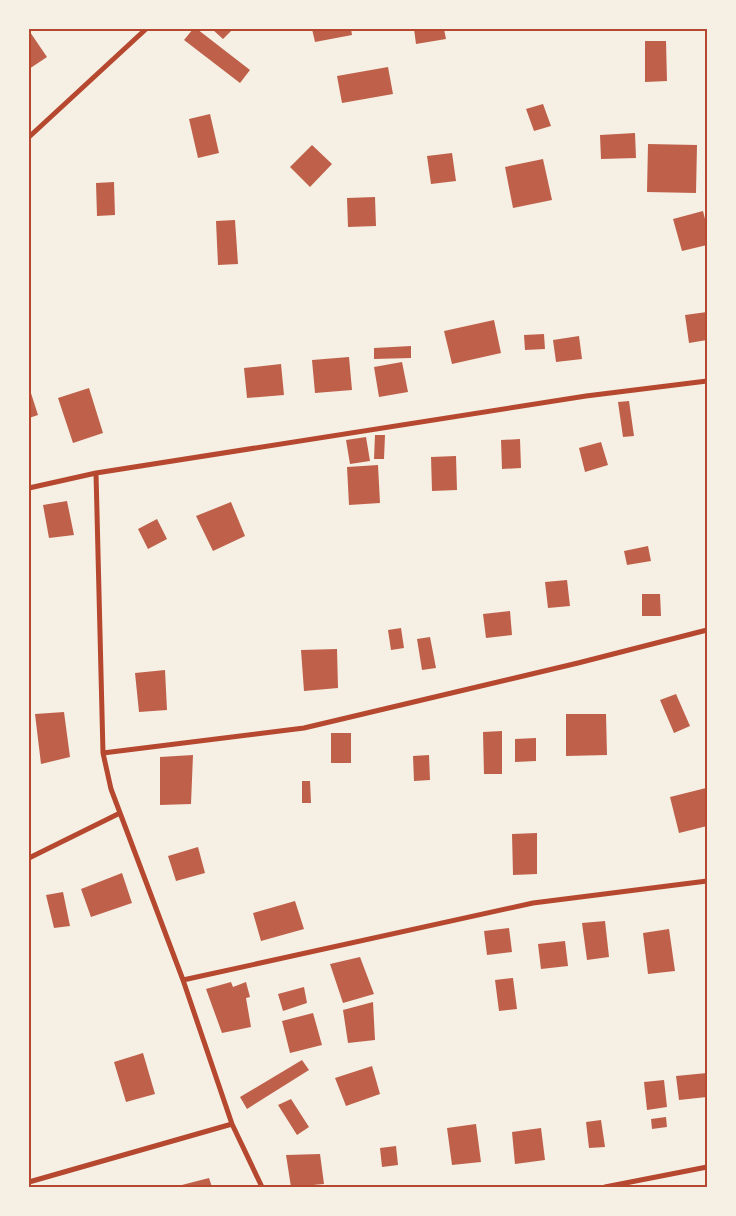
<svg xmlns="http://www.w3.org/2000/svg" width="736" height="1216" font-family="Cabin,sans-serif">
<style>
.building{fill:#bf614a}
.lines{fill:none;stroke-linecap:round;stroke-linejoin:round}
.minor{stroke:#b5482f;stroke-width:5}
.neatline{fill:none;stroke:#b5482f;stroke-width:2}
</style>
<rect width="100%" height="100%" fill="#f6efe4"/>
<!-- building -->
<path class="building" d="M 193,29 L 197,29 L 250,70 L 240,83 L 184,40 Z
M 212,29 L 233,29 L 223,39 Z
M 312,29 L 351,29 L 352,35 L 315,42 Z
M 414,29 L 444,29 L 446,39 L 416,44 Z
M 30,32 L 47,57 L 29,69 L 29,33 Z
M 645,41 L 666,41 L 667,81 L 645,82 Z
M 388,67 L 393,94 L 342,103 L 337,76 Z
M 543,104 L 551,126 L 534,131 L 526,109 Z
M 210,114 L 219,153 L 198,158 L 189,119 Z
M 635,133 L 636,158 L 601,159 L 600,135 Z
M 648,144 L 697,145 L 696,193 L 647,192 Z
M 312,145 L 332,164 L 310,187 L 290,167 Z
M 452,153 L 456,181 L 431,184 L 427,156 Z
M 543,159 L 552,200 L 513,208 L 505,167 Z
M 114,182 L 115,215 L 97,216 L 96,183 Z
M 375,197 L 376,226 L 348,227 L 347,198 Z
M 703,211 L 707,227 L 707,245 L 682,251 L 673,219 Z
M 235,220 L 238,264 L 218,265 L 216,221 Z
M 707,312 L 707,340 L 689,343 L 685,315 Z
M 494,320 L 501,353 L 452,364 L 444,331 Z
M 544,334 L 545,349 L 525,350 L 524,335 Z
M 579,336 L 582,359 L 556,362 L 553,340 Z
M 411,346 L 411,358 L 374,359 L 374,348 Z
M 349,357 L 352,390 L 315,393 L 312,360 Z
M 402,362 L 408,392 L 379,397 L 374,367 Z
M 281,364 L 284,395 L 247,398 L 244,368 Z
M 29,387 L 38,415 L 29,418 Z
M 89,388 L 103,433 L 73,443 L 58,398 Z
M 629,401 L 634,436 L 623,437 L 618,402 Z
M 375,435 L 385,435 L 384,459 L 374,459 Z
M 366,437 L 370,461 L 350,464 L 346,440 Z
M 520,439 L 521,468 L 502,469 L 501,440 Z
M 601,442 L 608,465 L 585,472 L 579,448 Z
M 456,456 L 457,490 L 432,491 L 431,457 Z
M 378,465 L 380,503 L 349,505 L 347,467 Z
M 67,501 L 74,535 L 49,538 L 43,505 Z
M 231,502 L 245,536 L 213,551 L 196,516 Z
M 157,519 L 167,539 L 148,549 L 138,529 Z
M 648,546 L 651,561 L 627,565 L 624,551 Z
M 567,580 L 570,606 L 548,608 L 545,582 Z
M 642,594 L 660,594 L 661,616 L 642,616 Z
M 510,611 L 512,635 L 486,638 L 483,614 Z
M 401,628 L 404,648 L 391,650 L 388,630 Z
M 430,637 L 436,668 L 422,670 L 417,639 Z
M 337,649 L 338,688 L 304,691 L 301,650 Z
M 165,670 L 167,710 L 139,712 L 135,673 Z
M 676,694 L 690,726 L 674,733 L 660,700 Z
M 64,712 L 70,757 L 41,764 L 35,714 Z
M 566,714 L 606,714 L 607,755 L 566,756 Z
M 502,731 L 502,774 L 484,774 L 483,732 Z
M 331,733 L 351,733 L 351,763 L 331,763 Z
M 536,738 L 536,761 L 515,762 L 515,739 Z
M 193,755 L 191,804 L 160,805 L 160,757 Z
M 429,755 L 430,780 L 414,781 L 413,756 Z
M 302,781 L 310,781 L 311,803 L 302,803 Z
M 706,788 L 707,826 L 679,833 L 670,797 Z
M 537,833 L 537,874 L 513,875 L 512,834 Z
M 198,847 L 205,873 L 176,881 L 168,856 Z
M 122,873 L 132,903 L 91,917 L 81,889 Z
M 63,892 L 70,926 L 54,928 L 46,895 Z
M 295,901 L 304,929 L 261,941 L 253,913 Z
M 605,921 L 609,957 L 587,960 L 582,923 Z
M 509,928 L 512,952 L 487,955 L 484,931 Z
M 669,929 L 675,971 L 648,974 L 643,933 Z
M 565,941 L 568,966 L 541,969 L 538,944 Z
M 360,957 L 374,994 L 343,1003 L 330,964 Z
M 513,978 L 517,1009 L 499,1011 L 495,980 Z
M 231,982 L 233,987 L 246,982 L 250,997 L 246,998 L 251,1027 L 222,1033 L 206,989 Z
M 304,987 L 307,1003 L 283,1011 L 278,994 Z
M 373,1002 L 375,1040 L 348,1043 L 343,1010 Z
M 313,1013 L 322,1045 L 290,1053 L 282,1021 Z
M 143,1053 L 155,1094 L 126,1102 L 114,1062 Z
M 302,1060 L 309,1070 L 247,1109 L 240,1097 Z
M 372,1066 L 380,1094 L 346,1106 L 335,1078 Z
M 707,1073 L 707,1097 L 679,1100 L 676,1076 Z
M 664,1080 L 667,1107 L 647,1110 L 644,1082 Z
M 291,1099 L 309,1127 L 297,1135 L 278,1105 Z
M 666,1117 L 667,1127 L 652,1129 L 651,1119 Z
M 601,1120 L 605,1147 L 589,1148 L 586,1122 Z
M 476,1124 L 481,1162 L 452,1165 L 447,1128 Z
M 541,1128 L 545,1160 L 515,1164 L 512,1132 Z
M 396,1146 L 398,1165 L 382,1167 L 380,1148 Z
M 320,1154 L 324,1184 L 291,1187 L 286,1155 Z
M 209,1178 L 212,1187 L 174,1187 Z"/>
<g class="lines">
<!-- minor -->
<path class="minor" d="M 29,137 L 146,29
M 96,473 L 103,753 L 111,789 L 183,980 L 232,1124 L 262,1187
M 29,488 L 96,473 L 586,396 L 707,381
M 103,753 L 304,728 L 578,663 L 707,630
M 29,858 L 120,813
M 183,980 L 533,903 L 707,881
M 29,1182 L 232,1124
M 605,1187 L 707,1167"/>
</g>
<!-- border -->
<rect width="736" height="1216" fill="none" stroke="#f6efe4" stroke-width="60"/>
<rect x="30" y="30" width="676" height="1156" class="neatline"/>
</svg>
